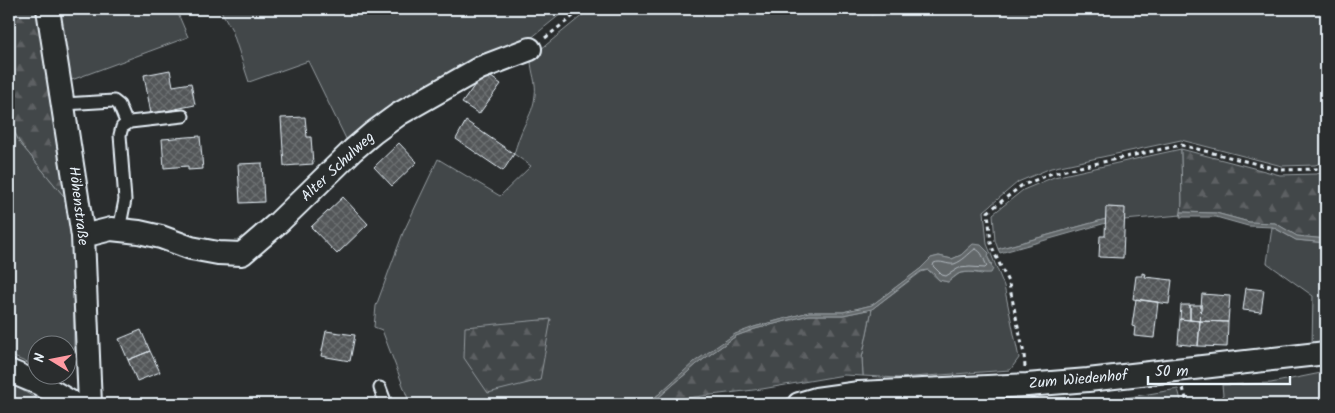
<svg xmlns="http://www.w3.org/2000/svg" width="1335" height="413" font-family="Kalam,sans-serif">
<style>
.grass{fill:#424648;stroke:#959ca0}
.forest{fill:url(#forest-firs);stroke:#959ca0}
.water{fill:#63686b;stroke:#989fa3}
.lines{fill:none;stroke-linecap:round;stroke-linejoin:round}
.shore{stroke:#b3bac0;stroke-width:1}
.building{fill:url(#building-cross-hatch);stroke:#e8f1f8}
.service-casing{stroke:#e8f1f8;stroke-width:15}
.minor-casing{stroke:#e8f1f8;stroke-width:26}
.path{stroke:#e8f1f8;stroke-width:3;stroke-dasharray:4 4;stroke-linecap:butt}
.service{stroke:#2a2d2e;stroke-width:11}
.minor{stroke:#2a2d2e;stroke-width:22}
.labels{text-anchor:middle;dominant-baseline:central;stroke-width:5;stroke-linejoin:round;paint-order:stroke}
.street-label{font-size:15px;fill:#e8f1f8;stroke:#2a2d2e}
</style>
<defs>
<pattern id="forest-firs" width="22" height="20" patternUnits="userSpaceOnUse" patternTransform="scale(1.25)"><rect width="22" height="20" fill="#424648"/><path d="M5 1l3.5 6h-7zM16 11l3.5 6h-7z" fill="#5d6163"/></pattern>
<pattern id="building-cross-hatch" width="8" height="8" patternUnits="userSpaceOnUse" patternTransform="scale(1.25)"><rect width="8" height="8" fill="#535759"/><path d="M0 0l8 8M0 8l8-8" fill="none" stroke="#6c7072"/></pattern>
</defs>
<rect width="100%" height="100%" fill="#2a2d2e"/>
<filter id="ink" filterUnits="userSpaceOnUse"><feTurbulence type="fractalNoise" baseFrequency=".02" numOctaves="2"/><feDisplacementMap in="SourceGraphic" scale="10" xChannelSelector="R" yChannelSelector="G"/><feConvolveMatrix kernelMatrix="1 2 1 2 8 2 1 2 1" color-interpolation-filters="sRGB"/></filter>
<g filter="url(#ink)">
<!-- grass -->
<path class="grass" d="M 59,9 L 176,9 L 188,37 L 69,81 Z
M 220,9 L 567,9 L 525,43 L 478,57 L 383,110 L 348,143 L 308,61 L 249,82 L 232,30 Z
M 590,9 L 870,9 L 871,15 L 894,9 L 1326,9 L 1326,161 L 1315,165 L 1282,166 L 1181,140 L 1051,168 L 1018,182 L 984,211 L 987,244 L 1004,286 L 1019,358 L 1010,370 L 898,378 L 863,376 L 862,358 L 872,309 L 921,272 L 928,270 L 939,280 L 948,282 L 960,273 L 970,272 L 982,274 L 992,264 L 988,258 L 973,244 L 961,255 L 952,259 L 939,256 L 931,258 L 920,269 L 872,305 L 843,312 L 809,312 L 754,327 L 645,404 L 410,404 L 382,330 L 374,327 L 376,306 L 403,233 L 438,159 L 500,196 L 531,166 L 514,154 C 517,144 520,134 525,124 C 530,115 534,106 535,95 C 537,83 531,72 531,60 L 535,54 Z
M 9,121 L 20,143 L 68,201 L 74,252 L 74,352 L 68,356 L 68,346 L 38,346 L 37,367 L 9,355 Z
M 1181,149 L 1182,203 L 1181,215 L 1124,220 L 1125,208 L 1107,207 L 1106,219 L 998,249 L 995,241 L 993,214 L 1023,190 L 1054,177 Z
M 1272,227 L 1296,240 L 1326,243 L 1326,342 L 1312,346 L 1313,296 L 1267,263 Z
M 1326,372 L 1326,404 L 1226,404 L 1223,395 L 1222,385 L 1271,383 Z
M 9,385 L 18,388 L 46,404 L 9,404 Z
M 1178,389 L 1182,404 L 1089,404 Z"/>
<!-- forest -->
<path class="forest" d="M 9,9 L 40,9 L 68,201 L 20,143 L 9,121 Z
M 1181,149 L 1280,175 L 1316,174 L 1326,172 L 1326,239 L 1297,236 L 1275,223 L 1249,222 L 1216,213 L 1181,212 L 1182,203 Z
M 872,309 L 862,358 L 863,376 L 844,375 L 762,389 L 686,398 L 651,404 L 697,364 L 736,336 L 755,329 L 809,315 L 843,315 Z
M 551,319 L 540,380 L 488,393 L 464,358 L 465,327 Z"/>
<!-- water -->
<path class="water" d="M 1181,212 L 1216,213 L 1249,222 L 1275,223 L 1297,236 L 1326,239 L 1326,243 L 1296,240 L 1273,227 L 1248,226 L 1216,217 L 1180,217 Z
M 1106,219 L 1106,223 L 1000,253 L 998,249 Z
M 973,244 L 981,245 L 989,253 L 988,258 L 993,269 L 991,273 C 981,274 967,270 958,274 C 955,276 952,279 948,282 L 939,280 L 933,273 L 928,270 L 921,271 L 872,309 L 843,315 L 809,315 L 755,329 L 736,336 L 697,364 L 651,404 L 645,404 L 649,403 L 694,362 L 735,334 L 754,327 L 809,312 L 843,312 L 872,305 L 920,269 L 931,258 L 939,256 L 952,259 L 961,255 Z"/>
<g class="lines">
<!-- shore -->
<path class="shore" d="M 975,249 C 983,251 983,259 987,266 L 985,268 L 970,267 L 959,268 L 946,276 L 942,275 L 933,266 L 934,263 C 941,260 947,265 954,264 C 963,261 968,254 975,249 Z"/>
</g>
<!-- building -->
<path class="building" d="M 170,70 L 173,86 L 191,83 L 195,105 L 151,114 L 144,75 Z
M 484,72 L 501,84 L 479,114 L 462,103 Z
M 305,117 L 307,137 L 311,137 L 313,164 L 284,166 L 281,118 Z
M 466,121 L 514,154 L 503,171 L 456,139 Z
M 200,136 L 203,169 L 188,170 L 188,166 L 164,168 L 162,139 Z
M 399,143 L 417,162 L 392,186 L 374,167 Z
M 262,163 L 264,202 L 240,203 L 238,164 Z
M 343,197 L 368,224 L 337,254 L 311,227 Z
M 1106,207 L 1125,208 L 1123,258 L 1099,257 L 1100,236 L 1105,236 Z
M 1142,273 L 1146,274 L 1145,277 L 1172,280 L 1169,304 L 1133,299 L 1136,276 L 1142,276 Z
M 1246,288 L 1264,290 L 1261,312 L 1243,310 Z
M 1202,294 L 1230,296 L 1228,322 L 1200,321 Z
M 1136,299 L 1158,302 L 1154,338 L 1134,336 L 1135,327 L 1132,326 Z
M 1181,305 L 1190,305 L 1190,320 L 1180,319 Z
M 1190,305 L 1201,305 L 1200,321 L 1190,320 Z
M 1180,319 L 1200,321 L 1198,346 L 1178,344 Z
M 1200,321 L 1228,322 L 1227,347 L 1198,346 Z
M 141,330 L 150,351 L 128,360 L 119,339 Z
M 326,331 L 355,335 L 350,361 L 321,356 Z
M 150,351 L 160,372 L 137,381 L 128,360 Z"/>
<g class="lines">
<defs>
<path id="service" d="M 64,104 L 114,101 L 119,105 L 127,124
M 119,230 L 125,200 L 120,135 L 122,127 L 130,122 L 183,116
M 380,388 L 386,404"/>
<path id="minor" d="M 48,9 L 83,236 L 90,404
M 83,236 L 111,229 L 139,232 L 161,237 L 191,248 L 218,253 L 242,254 L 279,222 L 353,150 L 373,133 L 399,114 L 480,68 L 530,49
M 9,371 L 38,383 L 74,404
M 799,404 L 816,399 L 859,393 L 1027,385 L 1088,380 L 1326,353"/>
</defs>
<!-- service casing -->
<use href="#service" class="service-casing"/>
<!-- minor casing -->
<use href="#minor" class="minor-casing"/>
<!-- path -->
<path class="path" d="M 545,38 L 582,9
M 1025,367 L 1024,354 L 1009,284 L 994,252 L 991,243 L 988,212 L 1021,186 L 1052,173 L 1181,145 L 1281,170 L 1316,169 L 1326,167
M 1183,388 L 1187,402 L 1220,400 L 1221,404"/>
<!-- service -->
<use href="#service" class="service"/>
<!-- minor -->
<use href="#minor" class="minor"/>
</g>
</g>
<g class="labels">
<!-- street labels -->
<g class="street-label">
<text transform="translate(338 167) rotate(-43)">Alter Schulweg</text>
<text transform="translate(78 206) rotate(83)">Höhenstraße</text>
<text transform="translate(1078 380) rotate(-5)">Zum Wiedenhof</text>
</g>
</g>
<!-- margin -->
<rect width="1335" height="413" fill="none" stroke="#2a2d2e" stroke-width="30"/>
<rect x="15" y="15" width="1305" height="383" fill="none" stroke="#e8f1f8" stroke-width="2" filter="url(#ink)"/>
<!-- north arrow -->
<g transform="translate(52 360) rotate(280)"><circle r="24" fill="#2a2d2e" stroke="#767b7f"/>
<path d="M0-4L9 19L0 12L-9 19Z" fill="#ff9aa2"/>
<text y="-8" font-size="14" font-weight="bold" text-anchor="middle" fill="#e8f1f8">N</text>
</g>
<!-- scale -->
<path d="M1148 376v8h142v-8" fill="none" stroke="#e8f1f8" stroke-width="2.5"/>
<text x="1155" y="376" font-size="15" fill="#e8f1f8" stroke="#2a2d2e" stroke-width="4" paint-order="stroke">50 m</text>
</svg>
